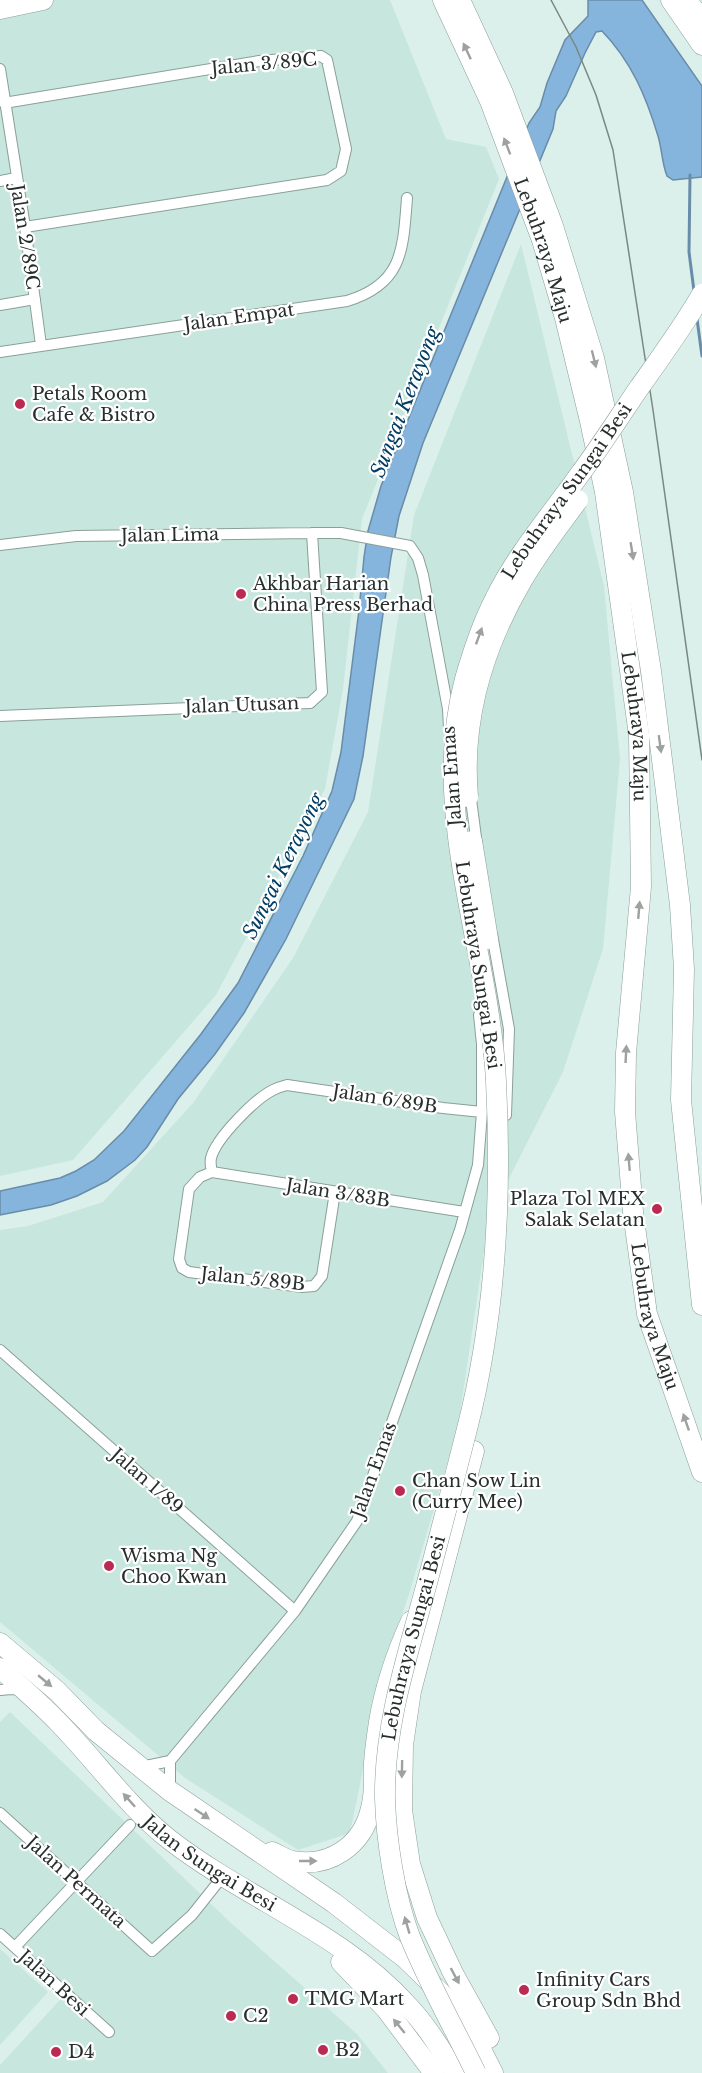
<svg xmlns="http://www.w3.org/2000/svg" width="702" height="2073" font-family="'Libre Baskerville',serif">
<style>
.built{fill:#c7e6de}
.water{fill:#85b4dd;stroke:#698ca8;stroke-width:1.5}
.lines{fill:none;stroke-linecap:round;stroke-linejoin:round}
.stream{stroke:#698ca8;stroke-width:3}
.minor-casing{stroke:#8b9f99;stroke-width:12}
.motorway-casing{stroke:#8b9f99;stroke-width:21}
.minor{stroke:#fff;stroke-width:10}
.motorway{stroke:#fff;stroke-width:20}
.tram{stroke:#7a8884;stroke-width:1.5}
.motorway-bridge-casing{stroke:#8b9f99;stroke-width:21;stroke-linecap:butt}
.motorway-bridge{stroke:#fff;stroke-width:20}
.oneway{fill:#9ea1a0}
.poi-dot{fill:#ba2a52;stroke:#fff;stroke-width:2}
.labels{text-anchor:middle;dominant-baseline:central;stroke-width:4.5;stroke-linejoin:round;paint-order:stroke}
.street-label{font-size:18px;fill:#272f2d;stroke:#fff}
.poi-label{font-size:18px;fill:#272f2d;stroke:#fff;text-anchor:start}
.water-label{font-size:20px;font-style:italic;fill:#033e65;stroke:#fff}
</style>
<rect width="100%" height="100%" fill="#dbf0eb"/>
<!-- built -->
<path class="built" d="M 0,0 L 390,0 L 446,139 L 486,147 L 499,179 L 362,519 L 343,689 L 325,789 L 216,995 L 73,1160 L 0,1176 Z
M 521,244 L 604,586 L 620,759 L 603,949 L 563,1072 L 489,1218 L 458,1426 L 410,1591 L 383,1672 L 350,1833 L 298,1850 L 185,1778 L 0,1622 L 0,1230 L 28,1226 L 103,1202 L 193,1103 L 293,958 L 368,812 L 414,515 Z
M 10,1712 L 231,1923 L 357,2034 L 388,2073 L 0,2073 L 0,2065 L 68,1991 L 0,1929 L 0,1722 Z
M 0,1949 L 48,1992 L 0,2045 Z"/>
<!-- water -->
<path class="water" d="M 588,0 L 642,0 L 702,86 L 702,177 L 673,180 L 667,176 C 662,164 662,149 658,136 C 646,96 631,61 602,31 L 596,32 L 585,53 L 566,96 L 556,111 L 553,129 L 423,443 L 399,516 L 391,557 L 363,756 L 354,799 L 286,939 L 244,1013 L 215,1054 L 178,1099 L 147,1147 L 135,1160 L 107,1181 L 77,1196 L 51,1205 L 0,1215 L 0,1191 L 60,1178 L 76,1171 L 94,1160 L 124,1131 L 201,1034 L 238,983 L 303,856 L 332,791 L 341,752 L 359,610 L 364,557 L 368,531 L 381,486 L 529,123 L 540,107 L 547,83 L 565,40 L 588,16 Z"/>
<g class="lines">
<!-- stream -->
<path class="stream" d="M 690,175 L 689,252 L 694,291
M 697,319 L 702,356"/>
<defs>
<path id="minor" d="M 0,69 L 25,227 L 41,345
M 4,103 L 259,61 L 321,56 L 327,60 L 346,149 L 341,171 L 327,180 L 25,227
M 0,181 L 16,178
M 0,305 L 35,299
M 0,352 L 347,301 C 403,284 403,250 407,198
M 0,545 L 76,536 L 312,533 L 341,533 L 410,546 L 418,558 L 423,575 L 448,709 L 449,728
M 0,716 L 310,703 L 322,692 L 312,533
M 470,792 L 477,845
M 492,934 L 509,1029 L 506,1115
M 212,1172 L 464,1212
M 335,1192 L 322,1276 L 314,1286 L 302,1287 L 189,1272 L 182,1268 L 179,1259 L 189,1189 L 200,1177 L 212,1172 C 211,1168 210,1163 211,1158 C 216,1138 255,1099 273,1090 C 277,1088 283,1086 287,1085 L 443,1108 L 482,1112
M 0,1350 L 295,1611
M 0,1690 L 11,1689 L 22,1690
M 141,1767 L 170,1761
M 170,1790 L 170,1761 L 295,1611 L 357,1521 L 460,1230 L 478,1165 L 482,1112 L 482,1044 L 479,1015
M 0,1813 L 152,1951 L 192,1915 L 223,1876
M 0,1934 L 109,2032
M 15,1947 L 130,1825"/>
<g id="motorway">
<path id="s1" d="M 443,0 L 490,101 L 542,240 L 565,318 L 590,421 L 605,492 L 639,735 L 641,887 L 626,1053 L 625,1112 L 633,1212 L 647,1314 L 702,1472"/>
<path d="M 460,0 L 503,93 L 553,226 L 594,358 L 623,492 L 651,671 L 680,905 L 684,969 L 681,1100 L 702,1305"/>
<path d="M 671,0 L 702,45"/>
<path d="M 686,0 L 702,19"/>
<path d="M 0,9 L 43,0"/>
<path d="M 474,1451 L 411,1691 L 403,1745 L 402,1810 L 410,1864 L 427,1918 L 453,1973 L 489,2038"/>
<path d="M 0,1643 L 57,1691 L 96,1731 L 170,1791 L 334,1903 L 405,1958 L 442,1994 L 470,2028 L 493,2073"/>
<path id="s2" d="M 0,1668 C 20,1686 41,1704 60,1724 C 97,1762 128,1807 170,1840 C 246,1899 343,1933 408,2006 C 427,2026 441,2050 456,2073"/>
<path d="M 272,1852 C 279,1855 286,1860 293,1861 C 330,1868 363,1845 371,1808 C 375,1794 374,1778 374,1763 C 375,1749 377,1735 379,1722 C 385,1686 396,1654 411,1621"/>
<path d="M 341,1962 L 386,2009 L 434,2073"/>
</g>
</defs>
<!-- minor casing -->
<use href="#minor" class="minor-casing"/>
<!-- motorway casing -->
<use href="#motorway" class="motorway-casing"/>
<!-- minor -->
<use href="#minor" class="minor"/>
<!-- motorway -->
<use href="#motorway" class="motorway"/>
<!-- tram -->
<path class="tram" d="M 551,0 L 576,47 L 596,95 L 613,150 L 653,410 L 702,760"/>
<defs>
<g id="motorway-bridge">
<path d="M 468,797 C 461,719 484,645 523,579 C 539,551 559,526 578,500"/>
<path d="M 472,841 L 488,939"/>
<path id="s3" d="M 476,2073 C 454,2028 429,1984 410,1937 C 395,1898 386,1839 385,1798 C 384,1728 406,1660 424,1594 C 439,1539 453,1484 467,1429 C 496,1316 502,1198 496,1081 C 489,947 429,813 465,679 C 473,651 482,624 495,599 C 517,554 551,515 580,474 C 601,446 619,417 639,388 C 661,357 683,327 702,294"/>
</g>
</defs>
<!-- motorway-bridge casing -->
<use href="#motorway-bridge" class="motorway-bridge-casing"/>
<!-- motorway-bridge -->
<use href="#motorway-bridge" class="motorway-bridge"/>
</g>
<!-- one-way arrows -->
<defs><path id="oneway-solid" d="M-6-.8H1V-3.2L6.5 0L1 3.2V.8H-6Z" transform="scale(1.5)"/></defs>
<g class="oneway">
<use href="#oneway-solid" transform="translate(467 51) rotate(-115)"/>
<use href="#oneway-solid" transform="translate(507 146) rotate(-111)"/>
<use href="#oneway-solid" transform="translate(594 359) rotate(76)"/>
<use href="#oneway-solid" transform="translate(632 551) rotate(81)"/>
<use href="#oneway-solid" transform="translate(479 636) rotate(-70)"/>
<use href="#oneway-solid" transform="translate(660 744) rotate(82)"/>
<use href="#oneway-solid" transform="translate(639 910) rotate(-85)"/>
<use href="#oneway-solid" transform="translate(626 1054) rotate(-87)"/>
<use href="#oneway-solid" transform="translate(629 1162) rotate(-95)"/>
<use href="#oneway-solid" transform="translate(686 1422) rotate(-109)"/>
<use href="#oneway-solid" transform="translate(45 1681) rotate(40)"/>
<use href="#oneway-solid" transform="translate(402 1769) rotate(91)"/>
<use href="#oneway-solid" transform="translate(129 1800) rotate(-132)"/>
<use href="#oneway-solid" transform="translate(202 1814) rotate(34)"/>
<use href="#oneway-solid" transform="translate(308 1861)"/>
<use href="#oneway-solid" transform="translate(407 1925) rotate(-106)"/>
<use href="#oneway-solid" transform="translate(455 1976) rotate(62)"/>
<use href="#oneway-solid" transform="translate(399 2026) rotate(-129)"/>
</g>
<!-- markers -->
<g class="poi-dot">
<circle cx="20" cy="404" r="6"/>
<circle cx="241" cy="594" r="6"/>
<circle cx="657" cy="1209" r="6"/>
<circle cx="400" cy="1491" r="6"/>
<circle cx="109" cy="1566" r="6"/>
<circle cx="524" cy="1990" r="6"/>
<circle cx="293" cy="1999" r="6"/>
<circle cx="231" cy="2016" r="6"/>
<circle cx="323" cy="2050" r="6"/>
<circle cx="56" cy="2052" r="6"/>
</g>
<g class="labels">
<!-- street labels -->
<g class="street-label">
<text transform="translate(264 64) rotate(-5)">Jalan 3/89C</text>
<text transform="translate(25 237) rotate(81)">Jalan 2/89C</text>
<text stroke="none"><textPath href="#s1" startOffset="270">Lebuhraya Maju</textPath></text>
<text transform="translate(239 317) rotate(-8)">Jalan Empat</text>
<text stroke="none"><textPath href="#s3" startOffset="1644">Lebuhraya Sungai Besi</textPath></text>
<text transform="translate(170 535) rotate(-1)">Jalan Lima</text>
<text transform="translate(242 705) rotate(-2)">Jalan Utusan</text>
<text stroke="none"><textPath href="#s1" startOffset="756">Lebuhraya Maju</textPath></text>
<text transform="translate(452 776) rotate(-94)">Jalan Emas</text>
<text transform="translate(478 965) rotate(81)">Lebuhraya Sungai Besi</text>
<text transform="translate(385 1099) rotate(9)">Jalan 6/89B</text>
<text transform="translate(338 1193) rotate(9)">Jalan 3/83B</text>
<text transform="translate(253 1279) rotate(6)">Jalan 5/89B</text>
<text stroke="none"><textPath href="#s1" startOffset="1350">Lebuhraya Maju</textPath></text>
<text transform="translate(374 1470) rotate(-70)">Jalan Emas</text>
<text transform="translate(147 1481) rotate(41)">Jalan 1/89</text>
<text stroke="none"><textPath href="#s3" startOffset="456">Lebuhraya Sungai Besi</textPath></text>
<text stroke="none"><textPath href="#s2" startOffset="288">Jalan Sungai Besi</textPath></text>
<text transform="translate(76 1882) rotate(42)">Jalan Permata</text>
<text transform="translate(54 1983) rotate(42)">Jalan Besi</text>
</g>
<!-- poi labels -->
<g class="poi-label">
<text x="32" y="394">Petals Room<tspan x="32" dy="21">Cafe &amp; Bistro</tspan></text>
<text x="253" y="584">Akhbar Harian<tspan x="253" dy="21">China Press Berhad</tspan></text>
<text x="645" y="1199" text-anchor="end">Plaza Tol MEX<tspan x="645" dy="21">Salak Selatan</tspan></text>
<text x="412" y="1481">Chan Sow Lin<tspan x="412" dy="21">(Curry Mee)</tspan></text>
<text x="121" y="1556">Wisma Ng<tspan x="121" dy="21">Choo Kwan</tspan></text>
<text x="536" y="1980">Infinity Cars<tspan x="536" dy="21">Group Sdn Bhd</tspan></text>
<text x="305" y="1999">TMG Mart</text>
<text x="243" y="2016">C2</text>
<text x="335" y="2050">B2</text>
<text x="68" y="2052">D4</text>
</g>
<!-- water labels -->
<g class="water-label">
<text transform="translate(405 402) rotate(-69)">Sungai Kerayong</text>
<text transform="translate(283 866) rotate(-64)">Sungai Kerayong</text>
</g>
</g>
</svg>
